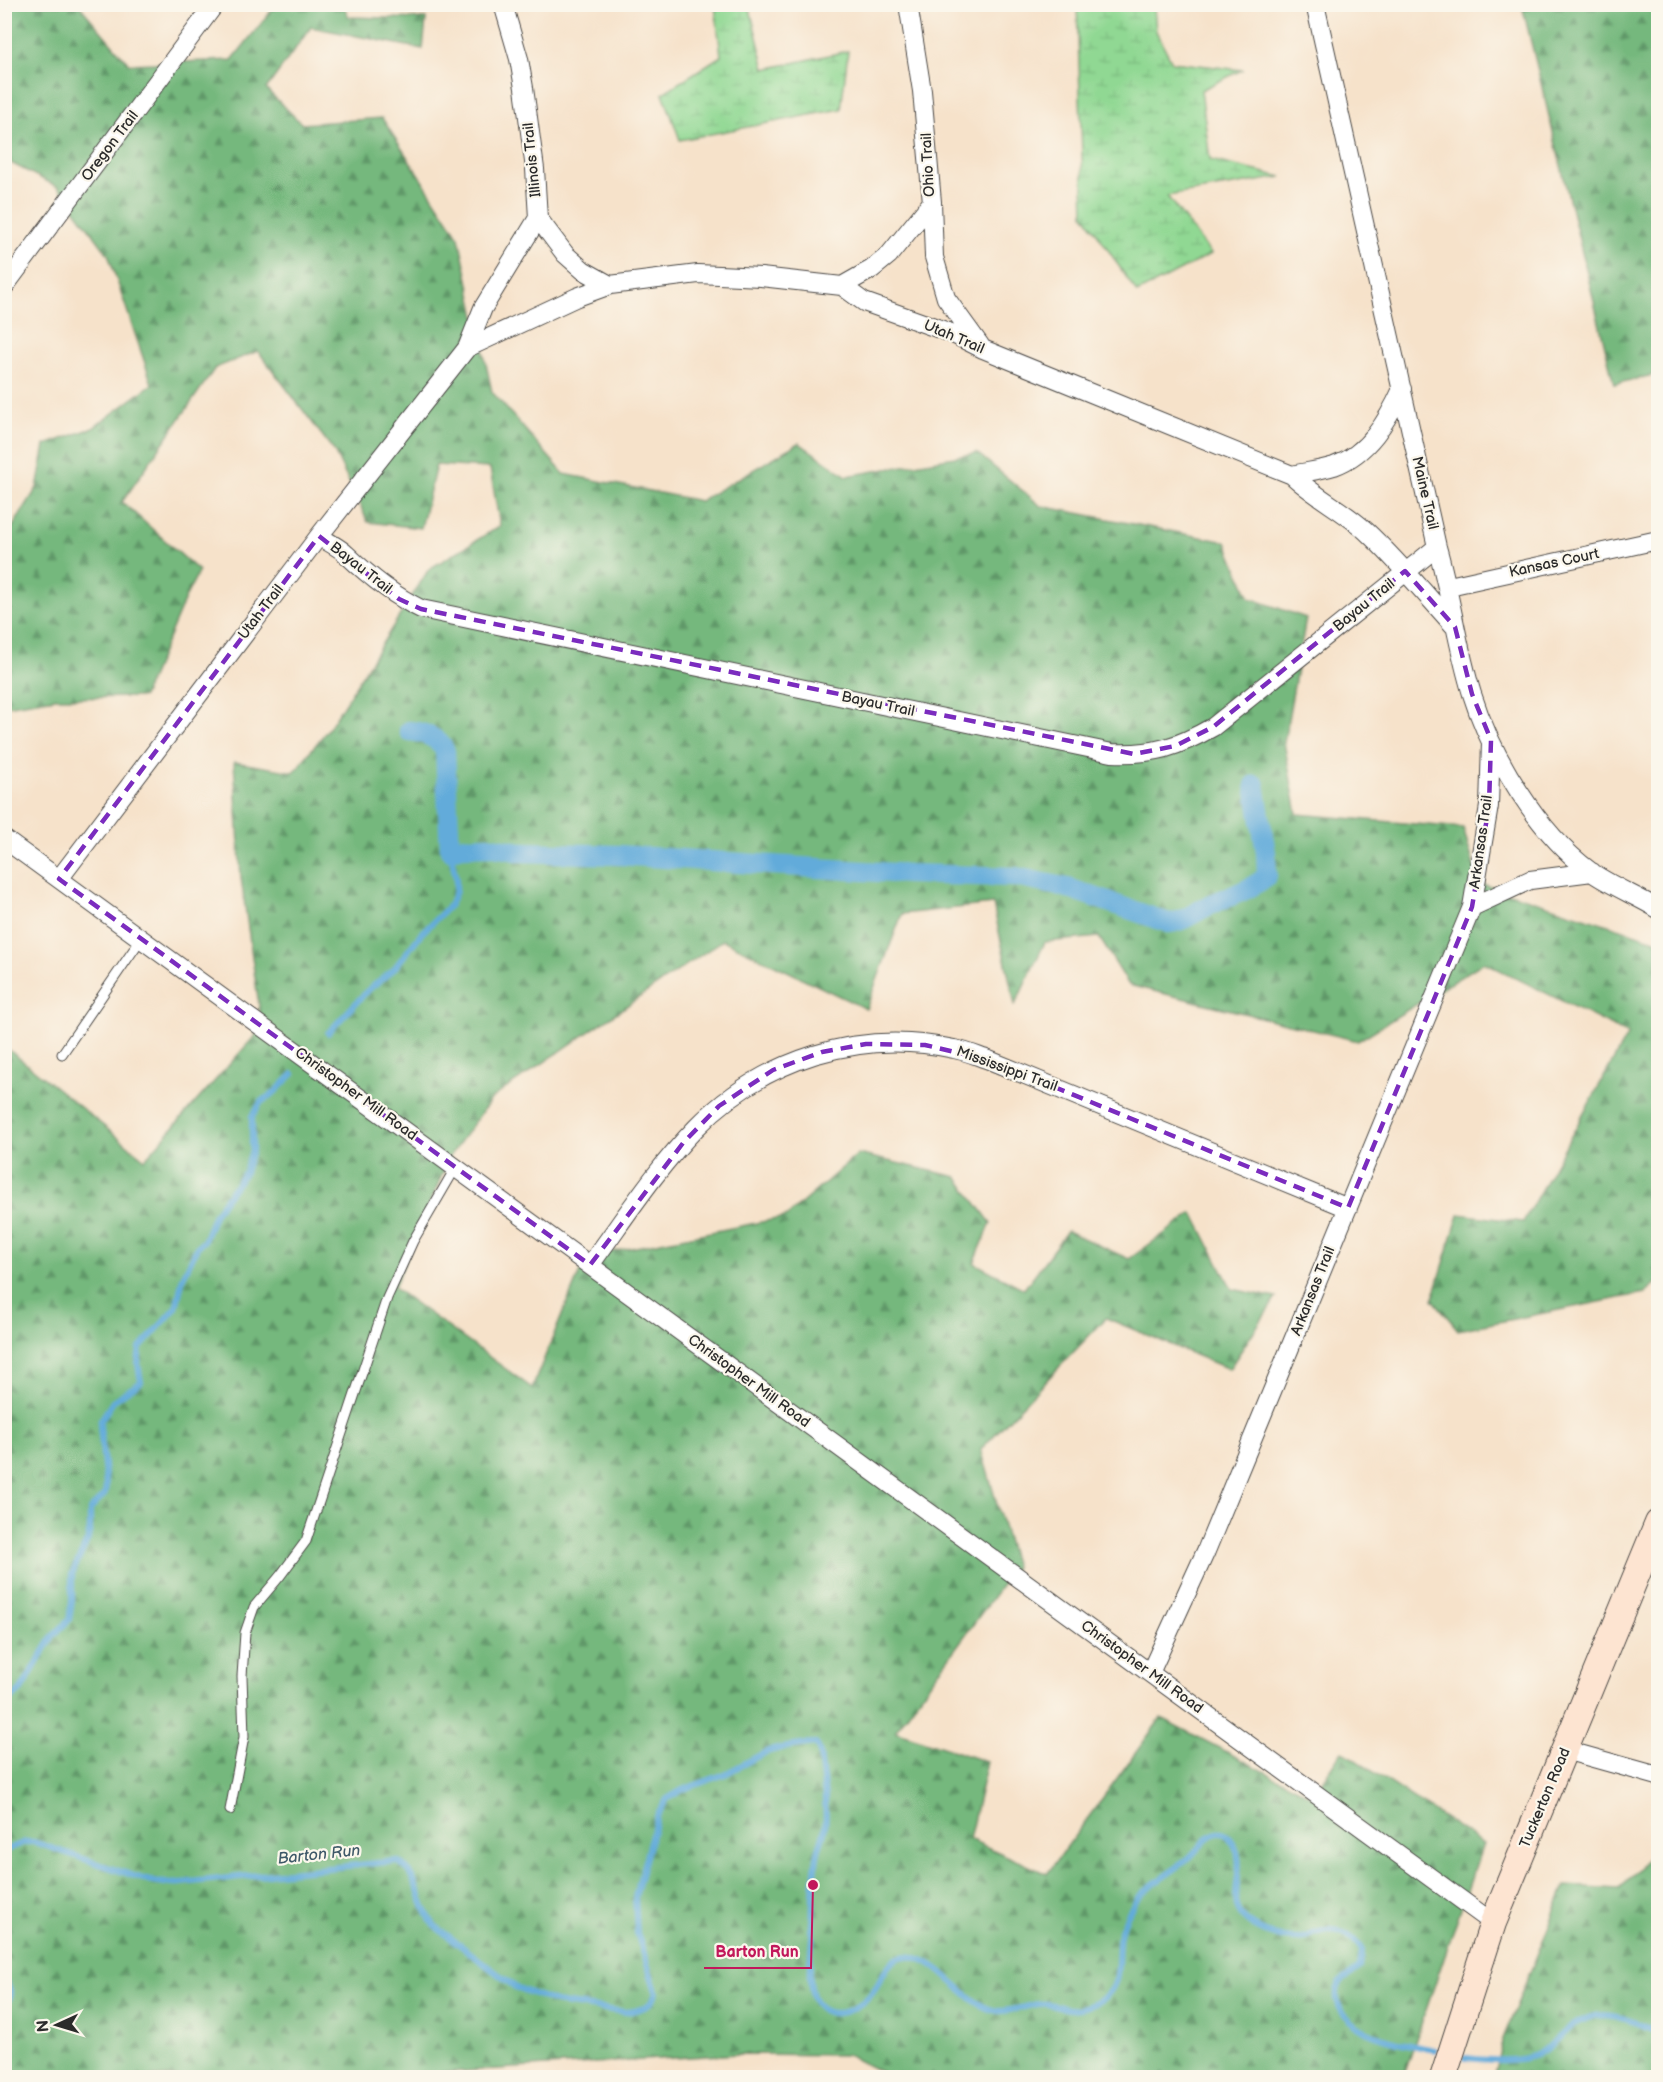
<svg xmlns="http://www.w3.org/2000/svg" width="1663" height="2082" font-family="'Balsamiq Sans',sans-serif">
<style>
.forest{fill:url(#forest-firs);stroke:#507254;stroke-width:1.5}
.wetland{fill:url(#wetland-marsh);stroke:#5e825f;stroke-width:1.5}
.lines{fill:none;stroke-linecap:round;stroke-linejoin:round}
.stream{stroke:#62abda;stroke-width:6}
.canal{stroke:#62abda;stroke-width:20}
.service-casing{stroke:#494643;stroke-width:11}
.minor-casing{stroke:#494643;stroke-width:20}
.secondary-casing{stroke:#494643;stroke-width:28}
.service{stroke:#fff;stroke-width:9}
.minor{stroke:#fff;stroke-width:18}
.secondary{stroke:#fde4d1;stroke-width:26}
.marked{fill:none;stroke:#7b2cbf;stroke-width:4.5;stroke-dasharray:12 8;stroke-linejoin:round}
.labels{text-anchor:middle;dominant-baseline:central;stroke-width:4.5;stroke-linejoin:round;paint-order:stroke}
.street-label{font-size:15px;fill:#2b2b2b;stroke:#fbf7ec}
.water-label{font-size:16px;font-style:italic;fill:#3e5868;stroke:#fbf7ec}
.leader{fill:none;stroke:#c2185b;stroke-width:2}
.callout-dot{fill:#c2185b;stroke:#fbf7ec;stroke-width:2}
.callout-label{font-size:16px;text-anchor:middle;font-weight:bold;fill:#c2185b;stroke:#fbf7ec;stroke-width:4.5;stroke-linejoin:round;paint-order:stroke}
</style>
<defs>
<pattern id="forest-firs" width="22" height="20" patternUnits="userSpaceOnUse" patternTransform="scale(1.5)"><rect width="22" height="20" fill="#74b87d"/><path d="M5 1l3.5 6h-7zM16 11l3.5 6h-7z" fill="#5f9667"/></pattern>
<pattern id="wetland-marsh" width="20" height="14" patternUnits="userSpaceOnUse" patternTransform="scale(1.5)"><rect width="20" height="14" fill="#90d893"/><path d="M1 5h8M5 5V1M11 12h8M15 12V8" fill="none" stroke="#7cba7f"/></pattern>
</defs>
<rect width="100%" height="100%" fill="#fbf7ec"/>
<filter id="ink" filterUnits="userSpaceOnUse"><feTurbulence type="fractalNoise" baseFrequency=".0167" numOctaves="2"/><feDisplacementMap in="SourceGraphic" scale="12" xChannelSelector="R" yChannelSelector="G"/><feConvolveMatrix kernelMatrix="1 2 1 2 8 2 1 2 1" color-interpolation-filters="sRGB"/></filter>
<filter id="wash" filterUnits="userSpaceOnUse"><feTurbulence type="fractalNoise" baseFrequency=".008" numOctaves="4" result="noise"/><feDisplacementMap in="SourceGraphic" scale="24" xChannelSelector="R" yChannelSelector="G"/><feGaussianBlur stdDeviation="1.35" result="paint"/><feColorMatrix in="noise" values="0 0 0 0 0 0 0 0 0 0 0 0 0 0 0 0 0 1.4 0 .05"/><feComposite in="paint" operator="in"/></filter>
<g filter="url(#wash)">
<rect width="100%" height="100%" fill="#f6e2ca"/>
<!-- forest -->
<path class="forest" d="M 5,5 L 79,5 L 129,64 L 232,60 L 276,5 L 343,5 L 349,17 L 426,19 L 423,49 L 311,27 L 266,89 L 302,124 L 382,118 L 459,237 L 492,392 L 564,474 L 700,501 L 799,443 L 847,476 L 977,453 L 1041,506 L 1226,542 L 1250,598 L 1306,618 L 1284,742 L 1297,814 L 1463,828 L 1479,883 L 1658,941 L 1658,1282 L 1645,1293 L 1458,1330 L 1433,1299 L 1459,1214 L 1523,1222 L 1628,1034 L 1484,962 L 1358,1041 L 1129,985 L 1099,937 L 1045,942 L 1015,1005 L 993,904 L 902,914 L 866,1009 L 723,940 L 492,1098 L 450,1156 L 394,1288 L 532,1388 L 586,1257 L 786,1217 L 858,1154 L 957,1177 L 991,1223 L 974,1263 L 1024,1289 L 1067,1231 L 1129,1259 L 1193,1213 L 1232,1289 L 1276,1298 L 1229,1369 L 1106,1318 L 981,1449 L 1015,1567 L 895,1731 L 987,1762 L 969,1839 L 1047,1874 L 1161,1718 L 1312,1796 L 1342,1751 L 1483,1844 L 1403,2077 L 893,2078 L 847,2055 L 738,2054 L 369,2077 L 5,2077 L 4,1046 L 145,1159 L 262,1028 L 241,878 L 234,762 L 294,772 L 329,728 L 429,569 L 500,526 L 490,468 L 436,465 L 421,528 L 368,522 L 334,451 L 258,351 L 215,368 L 122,502 L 199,571 L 187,594 L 143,697 L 55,698 L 5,706 L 5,539 L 37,488 L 45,445 L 93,428 L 152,384 L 108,254 L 58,187 L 5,160 Z
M 1522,5 L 1658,5 L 1658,374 L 1614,384 Z
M 1658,1847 L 1658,2077 L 1493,2077 L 1503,2039 L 1565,1886 L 1620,1889 Z"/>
<!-- wetland -->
<path class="wetland" d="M 715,5 L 749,5 L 765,69 L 848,51 L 841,109 L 680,140 L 663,93 L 721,56 Z
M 1077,5 L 1154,5 L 1156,31 L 1172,62 L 1242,70 L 1201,90 L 1210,160 L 1282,177 L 1167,196 L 1211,254 L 1137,293 L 1084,214 Z"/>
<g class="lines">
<!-- stream -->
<path class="stream" d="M 328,1033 L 367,991 L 393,970 L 421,934 L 450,905 L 456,891 L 456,879 L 450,850
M 4,1705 L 21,1690 L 53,1636 L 69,1620 L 72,1601 L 72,1574 L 88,1539 L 90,1528 L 90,1510 L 105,1494 L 106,1486 L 100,1426 L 101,1420 L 114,1400 L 141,1382 L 138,1364 L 140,1348 L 176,1308 L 183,1277 L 194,1254 L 197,1247 L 204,1241 L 215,1213 L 245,1172 L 252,1150 L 252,1116 L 261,1102 L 275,1092 L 293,1074
M 4,1851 L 25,1842 L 34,1842 L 146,1880 L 171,1884 L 397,1861 C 419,1873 419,1908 435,1926 L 515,1987 L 555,2002 L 625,2012 C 638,2011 654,2007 656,1991 L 637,1933 L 635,1897 L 657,1816 L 667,1799 L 682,1790 L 725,1774 L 766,1752 L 781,1748 L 815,1743 L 818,1747 L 820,1754 C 822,1775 828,1806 825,1826 C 824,1835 820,1844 818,1852 C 812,1880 813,1910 812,1938 C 811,1957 807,1978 813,1996 C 816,2004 820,2010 828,2012 C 845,2017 864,2004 874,1990 C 887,1972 889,1948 920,1959 C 947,1968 969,2008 998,2011 C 1011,2012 1025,2006 1038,2004 C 1047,2003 1056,2005 1064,2008 C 1076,2012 1097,2004 1106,1996 C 1125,1979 1114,1949 1122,1927 C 1126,1918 1131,1907 1137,1899 C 1151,1882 1174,1872 1190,1857 C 1198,1850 1206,1836 1217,1833 C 1222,1832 1226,1834 1229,1837 C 1254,1866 1219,1902 1249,1923 C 1260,1931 1283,1940 1297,1939 C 1306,1939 1311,1934 1319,1932 C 1337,1926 1352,1935 1362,1950 L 1360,1967 C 1354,1973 1343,1978 1339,1985 C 1336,1991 1336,1997 1338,2003 C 1348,2036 1406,2044 1435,2050
M 4,1978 L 11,1993 L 9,1999 L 4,2003
M 1466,2058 C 1487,2060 1516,2063 1536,2055 C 1547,2050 1555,2040 1565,2032 C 1587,2014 1602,2011 1629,2020 C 1640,2024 1650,2027 1658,2033"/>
<!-- canal -->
<path class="canal" d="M 409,731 C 423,732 440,738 445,751 L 450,850 L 463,847 L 488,846 L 521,852 L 619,855 L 909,874 L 1016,877 L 1068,888 L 1169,923 C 1183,922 1195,912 1208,906 C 1228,896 1250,891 1267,876 L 1266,853 L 1255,785"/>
</g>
</g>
<g filter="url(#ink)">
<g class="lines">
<defs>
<path id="service" d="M 62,1054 L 141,939
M 230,1810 L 244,1737 L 242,1676 L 245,1633 L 254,1607 L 280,1576 L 306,1541 L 387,1298 L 413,1241 L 456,1167"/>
<path id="minor" d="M 503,4 L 519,59 L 524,88 L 535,169 L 538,218 L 565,254 L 583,270 L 610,285
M 1315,4 L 1437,547 C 1451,596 1457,646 1472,694 C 1491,755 1538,833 1590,871 C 1611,886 1637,896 1658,909
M 932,202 L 934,257 L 946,298 L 980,345
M 842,286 L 872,269 L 889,255 L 932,202 L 922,91 L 908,4
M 4,287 L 215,4
M 467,348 L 483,308 L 538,218
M 1292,475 C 1306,472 1321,470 1334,466 C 1368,454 1388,420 1402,389
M 319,536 C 327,542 339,547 346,554 C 369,576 392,595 421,609 L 1112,753 C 1153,755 1178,747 1213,727 L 1437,547
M 1449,586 L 1658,540
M 1491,742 L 1489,806 L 1472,907 L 1530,880 L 1592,872
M 4,839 L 1493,1923
M 59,879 L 319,536 L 467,348 L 577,297 L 610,285 L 698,274 L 761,277 L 842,286 L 864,302 L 951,333 L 983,349 L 1292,475 C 1315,497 1343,510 1366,531 C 1398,561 1426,595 1455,627
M 590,1265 C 624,1219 656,1169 696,1128 C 763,1059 859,1028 954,1049 C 966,1051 977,1056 989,1060 L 1348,1208
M 1150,1673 L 1206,1551 L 1472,907
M 1565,1750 L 1658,1776"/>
<path id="secondary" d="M 1443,2078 L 1493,1923 L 1658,1523"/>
</defs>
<!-- service casing -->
<use href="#service" class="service-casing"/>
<!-- minor casing -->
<use href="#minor" class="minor-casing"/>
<!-- secondary casing -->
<use href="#secondary" class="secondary-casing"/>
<!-- service -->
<use href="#service" class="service"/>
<!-- minor -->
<use href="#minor" class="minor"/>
<!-- secondary -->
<use href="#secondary" class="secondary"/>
</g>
</g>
<!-- marked area -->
<path class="marked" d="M 319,536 L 399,599 L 421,609 L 1134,754 L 1175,746 L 1213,727 L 1405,571 L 1455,627 L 1472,694 L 1491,740 L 1489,806 L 1472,907 L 1348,1208 L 989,1060 L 925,1045 L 866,1044 L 822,1052 L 773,1070 L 719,1106 L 683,1143 L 590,1265 L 59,879 Z"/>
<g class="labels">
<!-- street labels -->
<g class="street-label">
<text transform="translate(110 146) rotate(-53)">Oregon Trail</text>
<text transform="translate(532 160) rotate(-96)">Illinois Trail</text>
<text transform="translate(928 165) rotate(-93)">Ohio Trail</text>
<text transform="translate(954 337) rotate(23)">Utah Trail</text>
<text transform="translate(1425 493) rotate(77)">Maine Trail</text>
<text transform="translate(1554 563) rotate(-12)">Kansas Court</text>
<text transform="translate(361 568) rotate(38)">Bayau Trail</text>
<text transform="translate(1364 605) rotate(-39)">Bayau Trail</text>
<text transform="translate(261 612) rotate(-53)">Utah Trail</text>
<text transform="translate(878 704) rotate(12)">Bayau Trail</text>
<text transform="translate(1481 842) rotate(-82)">Arkansas Trail</text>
<text transform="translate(1007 1069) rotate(20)">Mississippi Trail</text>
<text transform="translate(356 1094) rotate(36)">Christopher Mill Road</text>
<text transform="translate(1313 1291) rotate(-68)">Arkansas Trail</text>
<text transform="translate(749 1381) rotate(36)">Christopher Mill Road</text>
<text transform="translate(1142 1667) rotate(36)">Christopher Mill Road</text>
<text transform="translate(1545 1798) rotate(-67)">Tuckerton Road</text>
</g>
<!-- water labels -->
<g class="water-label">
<text transform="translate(319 1855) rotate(-6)">Barton Run</text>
</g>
</g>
<!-- callouts -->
<path class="leader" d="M813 1885L811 1968H704"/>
<circle class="callout-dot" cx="813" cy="1885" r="6"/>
<g class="callout-label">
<text x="757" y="1957">Barton Run</text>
</g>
<!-- margin -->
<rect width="1663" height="2082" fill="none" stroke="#fbf7ec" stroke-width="24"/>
<!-- north arrow -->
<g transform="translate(57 2025) rotate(266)" stroke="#fbf7ec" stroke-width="4.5" paint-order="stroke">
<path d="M0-4.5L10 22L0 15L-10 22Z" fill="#2b2b2b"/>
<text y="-9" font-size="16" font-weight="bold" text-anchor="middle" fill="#2b2b2b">N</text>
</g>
</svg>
